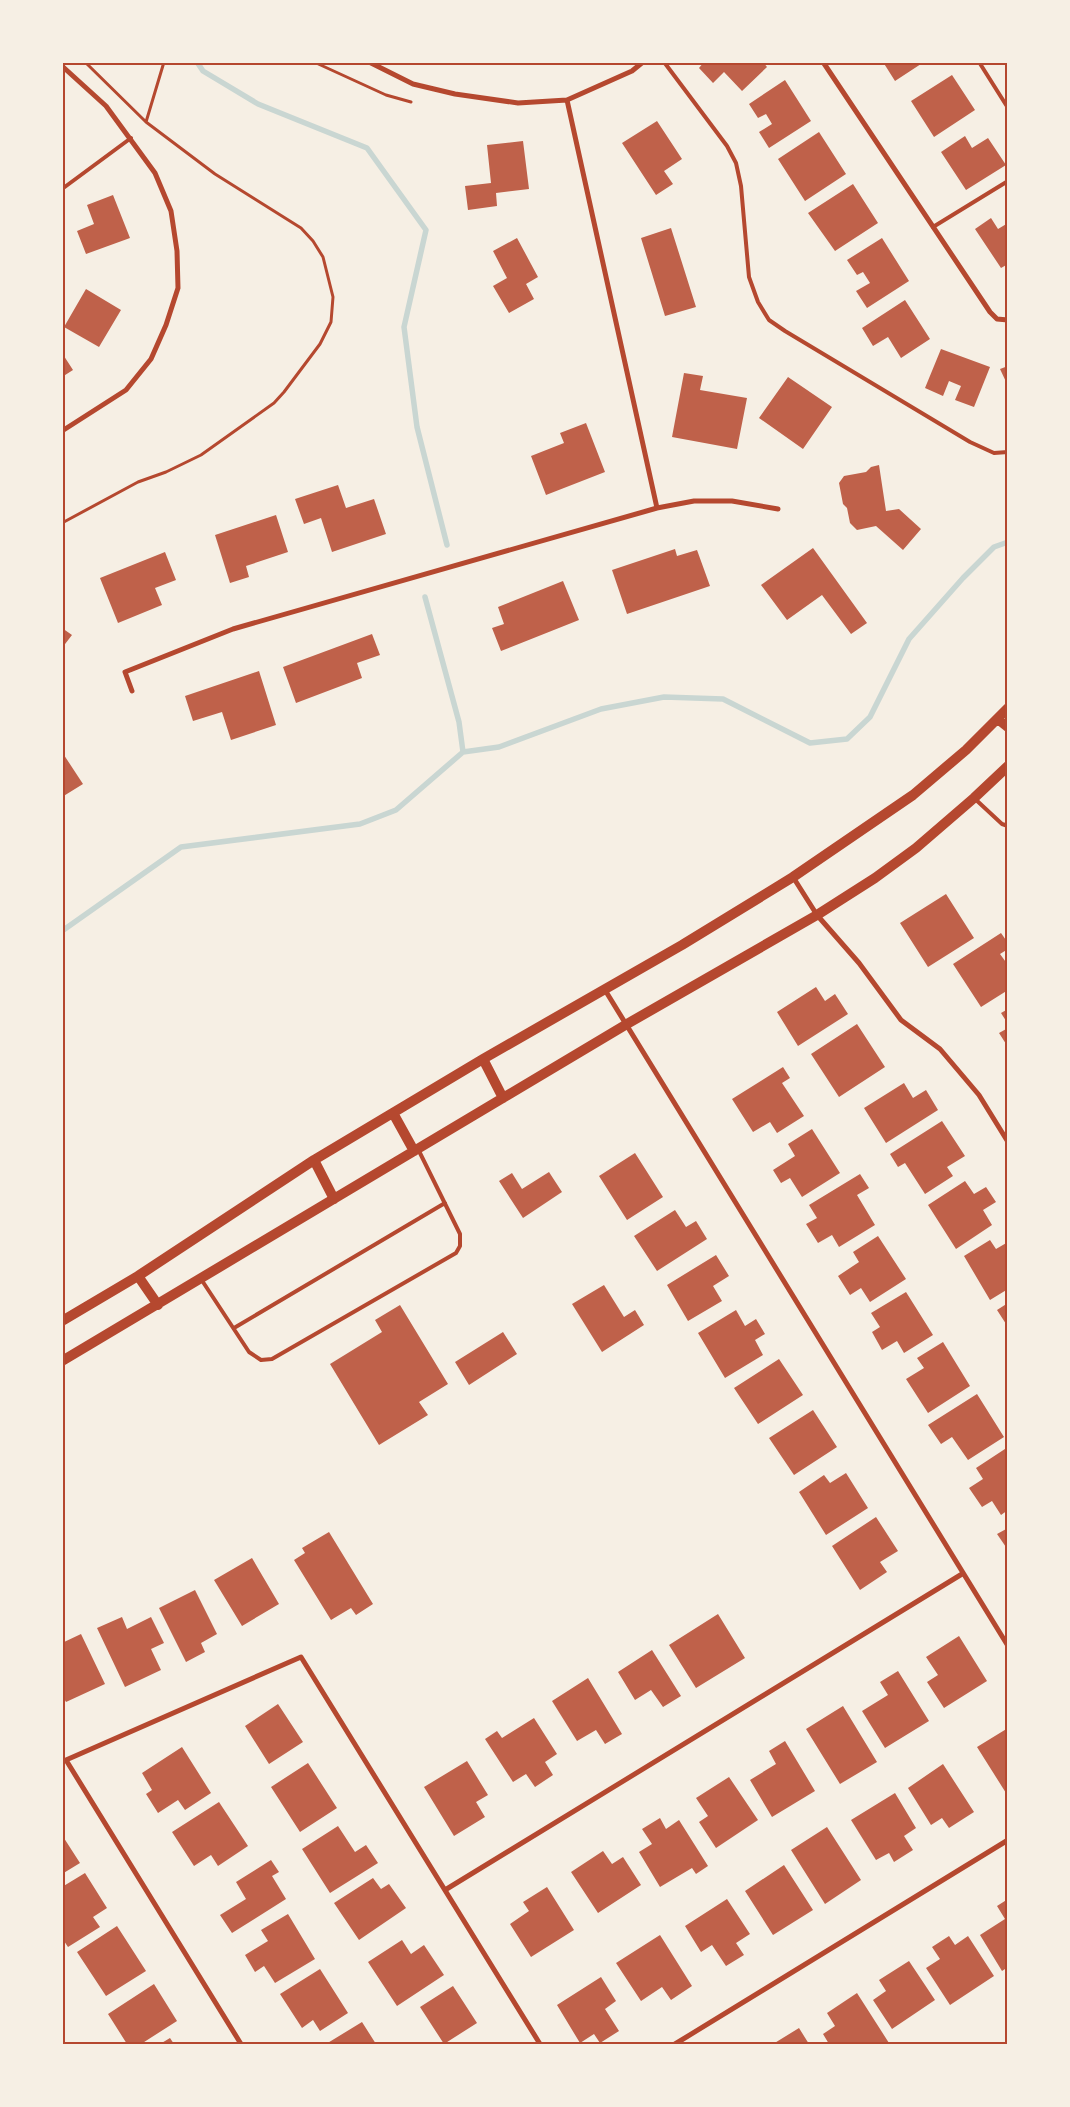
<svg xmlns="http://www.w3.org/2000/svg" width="1070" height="2107" font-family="Cabin,sans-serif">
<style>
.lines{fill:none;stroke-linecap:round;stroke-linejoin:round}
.stream{stroke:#c9d6d2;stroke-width:5.5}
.building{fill:#bf614a}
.path{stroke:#b5482f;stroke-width:3}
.service{stroke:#b5482f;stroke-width:4}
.minor{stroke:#b5482f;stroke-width:5}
.secondary{stroke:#b5482f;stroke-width:10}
.neatline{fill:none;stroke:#b5482f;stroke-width:2}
</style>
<rect width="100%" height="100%" fill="#f6efe4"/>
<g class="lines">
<!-- stream -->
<path class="stream" d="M 197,62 L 203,71 L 258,104 L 367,148 L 426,230 L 404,327 L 417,427 L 447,545
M 425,597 L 459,722 L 463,752
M 62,931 L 181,847 L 360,824 L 396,810 L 463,752 L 499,747 L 601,709 L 664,697 L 723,699 L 810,743 L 847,739 L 870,717 L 909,639 L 963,578 L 994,547 L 1008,542"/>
</g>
<!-- building -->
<path class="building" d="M 704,62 L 763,62 L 767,67 L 742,91 L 724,72 L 713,83 L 699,68 Z
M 883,62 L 924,62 L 895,81 Z
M 952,75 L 975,110 L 934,137 L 911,101 Z
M 785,80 L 811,121 L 769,148 L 759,132 L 772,124 L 766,114 L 758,118 L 749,104 Z
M 657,121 L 682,159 L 664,171 L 673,184 L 656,195 L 622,143 Z
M 819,132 L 846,174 L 805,201 L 778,159 Z
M 965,136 L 972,148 L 988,138 L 1006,165 L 966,190 L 941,152 Z
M 523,141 L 529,189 L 496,193 L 497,206 L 468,210 L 465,186 L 491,183 L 487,145 Z
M 853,184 L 878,223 L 835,251 L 808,213 Z
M 113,195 L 130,238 L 86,254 L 77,231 L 94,224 L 87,205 Z
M 991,218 L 998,229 L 1008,223 L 1008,264 L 1001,268 L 975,229 Z
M 671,228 L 696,307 L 665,316 L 641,238 Z
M 517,238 L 538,277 L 526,284 L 534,299 L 509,313 L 493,286 L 507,278 L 493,251 Z
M 882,238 L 909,281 L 867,308 L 856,291 L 870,283 L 863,272 L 857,275 L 847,260 Z
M 86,289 L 121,310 L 99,347 L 64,327 Z
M 905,300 L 930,339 L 901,358 L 888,337 L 873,346 L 862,328 Z
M 941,349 L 990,367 L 974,407 L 955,400 L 961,386 L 949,381 L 943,396 L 925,388 Z
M 62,353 L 73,370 L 62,377 Z
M 1008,366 L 1008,386 L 1000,369 Z
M 684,373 L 703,376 L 700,390 L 747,398 L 737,449 L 672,437 Z
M 788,377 L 832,407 L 803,449 L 759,418 Z
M 586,423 L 605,472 L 546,495 L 531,456 L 564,443 L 560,433 Z
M 879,465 L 886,511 L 899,509 L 921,529 L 903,550 L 876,526 L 857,530 L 850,523 L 847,508 L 843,504 L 839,483 L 844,476 L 866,472 L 871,467 Z
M 338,485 L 346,508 L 374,499 L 386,534 L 332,552 L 321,518 L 304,524 L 295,499 Z
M 276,515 L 288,552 L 246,566 L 249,577 L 230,583 L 215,535 Z
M 813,548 L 867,623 L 851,634 L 822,595 L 787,620 L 761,585 Z
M 675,549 L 677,556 L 697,550 L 710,586 L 627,614 L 612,570 Z
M 165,552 L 176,580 L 155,588 L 162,605 L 118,623 L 100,578 Z
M 563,581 L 579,620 L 501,651 L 492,628 L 504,624 L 498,607 Z
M 62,628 L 72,635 L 62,648 Z
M 372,634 L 380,655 L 357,663 L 362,678 L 296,703 L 283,667 Z
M 259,671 L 276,725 L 231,740 L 222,712 L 193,721 L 185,696 Z
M 62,752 L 83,784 L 62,797 Z
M 946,894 L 974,938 L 928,967 L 900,923 Z
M 1001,933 L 1008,943 L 1008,949 L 1000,954 L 1008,965 L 1008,990 L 981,1007 L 953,964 Z
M 816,987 L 825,1001 L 835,994 L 848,1014 L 798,1046 L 777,1012 Z
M 1008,1009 L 1008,1024 L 1001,1013 Z
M 857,1024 L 885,1067 L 839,1097 L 811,1054 Z
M 1008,1028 L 1008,1047 L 999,1033 Z
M 783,1067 L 790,1078 L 782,1083 L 804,1116 L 777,1133 L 770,1122 L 753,1132 L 732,1099 Z
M 904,1083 L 913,1098 L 926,1090 L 938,1110 L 886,1143 L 864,1108 Z
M 942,1121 L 965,1156 L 947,1167 L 953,1176 L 925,1194 L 905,1163 L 898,1167 L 890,1154 Z
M 812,1129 L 840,1173 L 802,1197 L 790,1178 L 781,1183 L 773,1170 L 795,1156 L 788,1144 Z
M 635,1153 L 663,1197 L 627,1220 L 599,1176 Z
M 549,1172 L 562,1192 L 523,1218 L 499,1181 L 512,1173 L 522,1189 Z
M 860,1174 L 869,1188 L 857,1195 L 875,1225 L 839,1247 L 832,1235 L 818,1243 L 806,1224 L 817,1218 L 809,1205 Z
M 965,1181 L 974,1194 L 986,1187 L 996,1202 L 983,1210 L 992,1225 L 956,1249 L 928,1205 Z
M 675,1210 L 686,1227 L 696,1221 L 707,1239 L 657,1271 L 634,1236 Z
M 878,1236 L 906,1279 L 870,1302 L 861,1288 L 850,1295 L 838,1276 L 859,1262 L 853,1252 Z
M 990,1240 L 996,1249 L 1008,1242 L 1008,1289 L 990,1300 L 964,1256 Z
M 716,1255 L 729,1276 L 713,1286 L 722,1301 L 688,1321 L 667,1285 Z
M 604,1285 L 624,1317 L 635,1310 L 644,1325 L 602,1352 L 572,1304 Z
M 906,1292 L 933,1335 L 904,1353 L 897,1341 L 882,1350 L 872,1332 L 880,1327 L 871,1313 Z
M 1008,1303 L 1008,1327 L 997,1310 Z
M 400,1305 L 448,1384 L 419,1402 L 428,1415 L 379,1445 L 330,1364 L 382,1332 L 375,1320 Z
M 736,1310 L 745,1326 L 756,1319 L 765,1334 L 755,1340 L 763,1355 L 725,1378 L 698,1333 Z
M 503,1332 L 517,1354 L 469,1385 L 455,1362 Z
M 943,1342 L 970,1386 L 928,1413 L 906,1379 L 924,1368 L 917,1358 Z
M 779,1359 L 803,1395 L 758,1424 L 734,1388 Z
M 977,1394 L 1004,1437 L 968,1460 L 952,1437 L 941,1444 L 928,1425 Z
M 813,1410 L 837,1447 L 794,1475 L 769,1438 Z
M 1008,1447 L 1008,1510 L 1001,1515 L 992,1501 L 982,1507 L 969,1488 L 983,1479 L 976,1468 Z
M 846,1473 L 868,1508 L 826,1535 L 799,1492 L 824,1475 L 830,1483 Z
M 876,1517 L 898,1551 L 880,1562 L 887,1572 L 860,1590 L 832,1546 Z
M 1008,1528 L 1008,1550 L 997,1534 Z
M 329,1532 L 373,1604 L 356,1615 L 351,1608 L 331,1620 L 294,1560 L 305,1553 L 302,1548 Z
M 252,1558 L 279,1604 L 242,1626 L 214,1580 Z
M 195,1590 L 217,1634 L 201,1643 L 205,1652 L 186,1662 L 159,1608 Z
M 718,1614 L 745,1658 L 696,1688 L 669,1645 Z
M 122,1617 L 127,1629 L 151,1617 L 164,1643 L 151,1649 L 161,1670 L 125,1687 L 97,1628 Z
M 81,1634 L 105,1684 L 66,1702 L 62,1695 L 62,1643 Z
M 959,1636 L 987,1681 L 944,1708 L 927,1682 L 938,1675 L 926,1657 Z
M 652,1650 L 681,1696 L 663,1707 L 651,1690 L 635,1700 L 618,1672 Z
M 898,1671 L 929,1721 L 885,1748 L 862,1711 L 888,1695 L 880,1682 Z
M 588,1678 L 622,1734 L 605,1744 L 596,1730 L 577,1741 L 552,1701 Z
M 278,1704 L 303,1742 L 269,1764 L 245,1726 Z
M 843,1706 L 877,1762 L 840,1784 L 806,1729 Z
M 534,1718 L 557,1754 L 545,1762 L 553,1775 L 535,1787 L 526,1774 L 513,1782 L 485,1739 L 497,1731 L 502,1738 Z
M 1008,1728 L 1008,1791 L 1006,1793 L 977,1747 Z
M 785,1741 L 815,1791 L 772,1817 L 750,1780 L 776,1764 L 769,1751 Z
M 182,1747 L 211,1793 L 185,1810 L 178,1800 L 158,1813 L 146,1794 L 152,1790 L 142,1773 Z
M 467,1761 L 488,1795 L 476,1802 L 485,1817 L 454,1836 L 424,1787 Z
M 308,1763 L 337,1808 L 300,1832 L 271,1787 Z
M 943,1764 L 974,1812 L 949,1828 L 942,1818 L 931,1825 L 908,1788 Z
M 729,1777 L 758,1820 L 716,1848 L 699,1822 L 708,1816 L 696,1798 Z
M 895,1793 L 916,1828 L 904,1836 L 913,1850 L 894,1862 L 889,1853 L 876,1860 L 851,1820 Z
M 219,1802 L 248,1846 L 218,1866 L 211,1855 L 194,1866 L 172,1832 Z
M 660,1818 L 666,1829 L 679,1820 L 708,1866 L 696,1874 L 692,1868 L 660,1887 L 639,1852 L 652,1844 L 642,1829 Z
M 338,1826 L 355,1852 L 366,1845 L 378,1863 L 330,1893 L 302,1849 Z
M 827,1827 L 861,1880 L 825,1904 L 791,1850 Z
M 62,1835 L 80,1863 L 62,1874 Z
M 603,1851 L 612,1864 L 623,1857 L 641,1885 L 598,1913 L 571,1872 Z
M 271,1860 L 279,1872 L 272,1876 L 286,1899 L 232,1933 L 220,1915 L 246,1899 L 236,1882 Z
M 784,1865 L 813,1910 L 773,1935 L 745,1891 Z
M 85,1873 L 107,1908 L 93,1917 L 100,1927 L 68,1947 L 62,1938 L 62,1887 Z
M 373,1878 L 381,1889 L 389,1884 L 406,1908 L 359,1940 L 334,1903 Z
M 547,1887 L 574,1930 L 531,1957 L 510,1924 L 529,1911 L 523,1902 Z
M 727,1899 L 750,1934 L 736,1943 L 744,1955 L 726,1966 L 712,1945 L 701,1952 L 685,1926 Z
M 1008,1899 L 1008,1967 L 1002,1971 L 980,1935 L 1005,1919 L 997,1906 Z
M 288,1914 L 315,1959 L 275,1983 L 264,1966 L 255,1972 L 245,1955 L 268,1941 L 261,1930 Z
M 117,1926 L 146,1971 L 106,1996 L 77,1952 Z
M 660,1935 L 692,1986 L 671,2000 L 662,1987 L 641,2001 L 616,1963 Z
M 949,1936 L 955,1945 L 968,1936 L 994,1976 L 950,2005 L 926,1968 L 940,1959 L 932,1947 Z
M 402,1940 L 411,1954 L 424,1945 L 444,1975 L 397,2006 L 368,1962 Z
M 909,1961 L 935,2000 L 892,2029 L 873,2000 L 886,1991 L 879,1980 Z
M 320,1969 L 348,2013 L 320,2031 L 313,2020 L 302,2028 L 280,1994 Z
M 601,1977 L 616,2001 L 605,2009 L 619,2031 L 600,2043 L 594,2034 L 580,2043 L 557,2005 Z
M 154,1984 L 177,2021 L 141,2044 L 127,2044 L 108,2014 Z
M 453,1986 L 477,2023 L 444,2044 L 420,2007 Z
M 857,1993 L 889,2043 L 887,2044 L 829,2044 L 823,2034 L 835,2026 L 827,2013 Z
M 362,2022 L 376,2044 L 326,2044 Z
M 799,2028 L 809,2044 L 773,2044 Z
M 170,2038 L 174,2044 L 160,2044 Z"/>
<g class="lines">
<!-- path -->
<path class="path" d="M 314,62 L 386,95 L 411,102
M 146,122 L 164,62
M 62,523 L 138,482 L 166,472 L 201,455 L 274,403 L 284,392 L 320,344 L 331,322 L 333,297 L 323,257 L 313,241 L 301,228 L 215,174 L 146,122 L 85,62"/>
<!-- service -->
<path class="service" d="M 664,62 L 727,146 L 736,163 L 741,186 L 749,277 L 758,302 L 769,320 L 785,331 L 970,442 L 994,453 L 1008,452
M 979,62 L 1008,108
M 62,189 L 131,138
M 933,227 L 1008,181
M 974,798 L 1002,824 L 1008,826
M 201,1279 L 249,1352 L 261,1360 L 272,1359 L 456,1253 L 460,1246 L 460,1234 L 418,1149
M 234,1328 L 445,1203"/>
<!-- minor -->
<path class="minor" d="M 369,62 L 413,84 L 455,94 L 518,103 L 567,100 L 632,71 L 643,62
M 823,62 L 990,312 L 997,319 L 1008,320
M 62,66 L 106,106 L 155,173 L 171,211 L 177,251 L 178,288 L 166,325 L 151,359 L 126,390 L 62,431
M 567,100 L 657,508
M 132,691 L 125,672 L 233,629 L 657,508 L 694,501 L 732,501 L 778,509
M 793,877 L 817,915 L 859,963 L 901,1020 L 940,1049 L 979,1095 L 1008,1142
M 605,990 L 1008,1646
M 445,1890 L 962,1574
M 241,2044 L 66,1760 L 301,1657 L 540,2044
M 675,2044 L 1008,1840"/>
<!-- secondary -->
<path class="secondary" d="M 998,719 L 1008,727
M 483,1059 L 503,1098
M 393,1113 L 414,1151
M 314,1160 L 334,1199
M 138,1276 L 158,1305
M 62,1321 L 138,1276 L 314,1160 L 483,1059 L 682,945 L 793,877 L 913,795 L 966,750 L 1008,708
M 62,1361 L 627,1024 L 817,915 L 875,878 L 916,848 L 974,798 L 1008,766"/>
</g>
<!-- border -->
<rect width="1070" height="2107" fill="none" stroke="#f6efe4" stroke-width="128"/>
<rect x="64" y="64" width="942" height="1979" class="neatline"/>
</svg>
